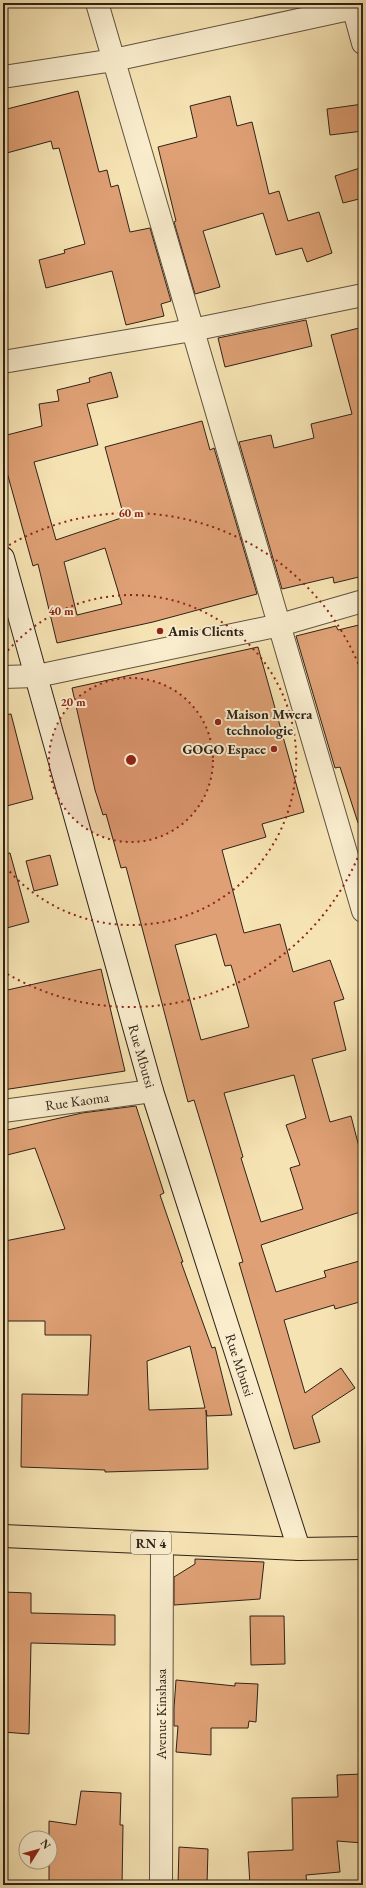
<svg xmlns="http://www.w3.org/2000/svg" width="366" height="1888" font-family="'EB Garamond',serif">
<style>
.building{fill:#dea074;stroke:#2f2219;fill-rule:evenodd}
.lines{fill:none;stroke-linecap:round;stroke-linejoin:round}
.street-casing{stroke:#615240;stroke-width:24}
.secondary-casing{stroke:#2f2219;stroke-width:24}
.highway-casing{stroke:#2f2219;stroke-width:24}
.street{stroke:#f9edce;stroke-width:22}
.secondary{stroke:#f9edce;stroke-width:22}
.highway{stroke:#f6e3b3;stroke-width:22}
.ring{fill:none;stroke:#8f2418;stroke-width:2;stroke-dasharray:2 4}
.poi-dot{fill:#8f2418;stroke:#f9edce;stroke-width:1.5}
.labels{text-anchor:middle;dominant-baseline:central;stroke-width:4;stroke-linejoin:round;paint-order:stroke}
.shield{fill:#f9edce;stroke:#6c5f4f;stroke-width:1}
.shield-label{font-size:13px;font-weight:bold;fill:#2f2219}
.poi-label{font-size:14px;font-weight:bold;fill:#2f2219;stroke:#f9edce;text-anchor:start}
.street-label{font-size:14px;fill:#2f2219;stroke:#f9edce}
.centre{fill:#8f2418;stroke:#f9edce;stroke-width:2}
.ring-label{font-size:12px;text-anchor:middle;font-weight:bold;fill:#8f2418;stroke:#f9edce;stroke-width:4;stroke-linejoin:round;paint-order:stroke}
</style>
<rect width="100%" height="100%" fill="#f6e3b3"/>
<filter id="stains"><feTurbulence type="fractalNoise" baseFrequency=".005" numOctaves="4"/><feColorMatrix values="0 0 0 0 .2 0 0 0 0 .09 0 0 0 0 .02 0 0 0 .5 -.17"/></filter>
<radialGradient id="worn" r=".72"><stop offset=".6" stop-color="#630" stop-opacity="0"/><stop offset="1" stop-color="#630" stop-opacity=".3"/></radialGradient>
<!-- building -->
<path class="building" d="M 78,91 L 99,172 L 107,170 L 111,187 L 118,185 L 130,232 L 150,228 L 171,301 L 161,304 L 164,316 L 126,325 L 112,271 L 46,288 L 39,260 L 65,253 L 64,250 L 85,244 L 59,148 L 53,149 L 51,141 L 3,154 L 3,110 Z
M 230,96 L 237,126 L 252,122 L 269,194 L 279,191 L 288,221 L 319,212 L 332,253 L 307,262 L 302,248 L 276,255 L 263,213 L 203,231 L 220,287 L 195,294 L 174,222 L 176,221 L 158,147 L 197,137 L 190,106 Z
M 363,104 L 363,131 L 330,135 L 327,109 Z
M 363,167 L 363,198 L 343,203 L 335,176 Z
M 306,320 L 312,346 L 225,367 L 218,338 Z
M 363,327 L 363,576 L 334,583 L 333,577 L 282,589 L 239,442 L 271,435 L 274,448 L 314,438 L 311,424 L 352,414 L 331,335 Z
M 111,372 L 118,397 L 87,404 L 98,445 L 34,462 L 56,540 L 124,517 L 105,447 L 202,421 L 210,450 L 214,448 L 257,594 L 153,622 L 57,643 L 38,564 L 33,566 L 3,458 L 3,436 L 42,426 L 39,404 L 59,401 L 57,390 L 90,382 L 89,378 ZM 105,548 L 122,604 L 77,615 L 64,562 Z
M 363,624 L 363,822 L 358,823 L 340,767 L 335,768 L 296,636 L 336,626 L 338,630 Z
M 258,647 L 304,812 L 262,824 L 266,837 L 222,850 L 244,933 L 280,924 L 293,972 L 330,960 L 344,999 L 334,1002 L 346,1050 L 312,1059 L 330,1122 L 351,1116 L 359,1147 L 363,1145 L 363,1211 L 261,1245 L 276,1292 L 326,1277 L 324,1271 L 363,1260 L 363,1301 L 335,1309 L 334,1305 L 284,1320 L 305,1393 L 341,1368 L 355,1388 L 312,1416 L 320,1442 L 294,1449 L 239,1263 L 243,1262 L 194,1100 L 188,1102 L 126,867 L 121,868 L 106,814 L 103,815 L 95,790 L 72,688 ZM 216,934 L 225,966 L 231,965 L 249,1027 L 201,1040 L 175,945 ZM 294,1075 L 306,1118 L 286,1125 L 300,1165 L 290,1168 L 303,1209 L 261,1222 L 241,1158 L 243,1157 L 224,1093 Z
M 11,714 L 33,799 L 3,807 L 3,715 Z
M 10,853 L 29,922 L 3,929 L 3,854 Z
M 50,855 L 58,885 L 34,891 L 26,861 Z
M 101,969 L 125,1071 L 3,1090 L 3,991 Z
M 136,1106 L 164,1193 L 160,1195 L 183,1262 L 181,1262 L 212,1348 L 215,1347 L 232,1415 L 207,1416 L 206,1410 L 208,1469 L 105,1472 L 105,1470 L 21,1467 L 22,1394 L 88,1395 L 91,1335 L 45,1335 L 45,1321 L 5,1321 L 5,1241 L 65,1229 L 35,1148 L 3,1156 L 3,1131 L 82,1113 ZM 190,1346 L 205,1408 L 149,1410 L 147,1361 Z
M 195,1559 L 264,1562 L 260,1599 L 174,1605 L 174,1577 L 195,1564 Z
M 3,1592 L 31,1593 L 31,1613 L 115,1615 L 115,1645 L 31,1643 L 29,1734 L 3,1732 Z
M 250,1616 L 284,1616 L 285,1664 L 251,1665 Z
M 176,1680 L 235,1686 L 235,1683 L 258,1684 L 256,1722 L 249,1721 L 248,1728 L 211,1728 L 211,1755 L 176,1752 L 178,1726 L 174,1726 L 174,1708 Z
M 363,1774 L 363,1843 L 337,1841 L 340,1872 L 306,1875 L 307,1885 L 250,1885 L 248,1852 L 293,1850 L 292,1798 L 338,1797 L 337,1775 Z
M 81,1791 L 121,1793 L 120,1825 L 123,1825 L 122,1885 L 49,1885 L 49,1821 L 76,1825 Z
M 179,1847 L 208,1849 L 207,1885 L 178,1885 Z"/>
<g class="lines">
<defs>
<path id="street" d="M 97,3 L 363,911
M 352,3 L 363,43
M 3,77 L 114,60 L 363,6
M 3,362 L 192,330 L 363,295
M 3,677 L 37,676 L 280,625 L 363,601
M 3,1111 L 152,1091
M 161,1885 L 162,1544"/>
<path id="secondary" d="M 3,558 L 152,1091 L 299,1549"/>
<path id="highway" d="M 3,1536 L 299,1549 L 363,1548"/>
</defs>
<!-- street casing -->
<use href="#street" class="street-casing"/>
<!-- secondary casing -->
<use href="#secondary" class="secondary-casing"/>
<!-- highway casing -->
<use href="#highway" class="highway-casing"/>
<!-- street -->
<use href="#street" class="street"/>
<!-- secondary -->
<use href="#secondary" class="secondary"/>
<!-- highway -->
<use href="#highway" class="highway"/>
</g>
<!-- distance rings -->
<circle cx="131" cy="760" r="82" fill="#8f2418" fill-opacity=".12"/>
<g class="ring">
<circle cx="131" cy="760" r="82"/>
<path d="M4 655A165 165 0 1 1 4 865"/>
<path d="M362 847A247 247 0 0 1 4 972M4 548A247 247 0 0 1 362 673"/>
</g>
<!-- markers -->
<g class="poi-dot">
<circle cx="160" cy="631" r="4"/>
<circle cx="218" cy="722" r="4"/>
<circle cx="274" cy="749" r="4"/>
</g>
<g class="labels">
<!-- shield labels -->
<rect class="shield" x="131" y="1532" width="40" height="22" rx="3"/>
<g class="shield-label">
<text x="151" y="1543">RN 4</text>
</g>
<!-- poi labels -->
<g class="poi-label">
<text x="168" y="631">Amis Clients</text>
<text x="226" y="714">Maison Mwera<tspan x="226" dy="16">technologie</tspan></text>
<text x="266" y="749" text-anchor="end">GOGO Espace</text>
</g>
<!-- street labels -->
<g class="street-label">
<text transform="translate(142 1056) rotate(74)">Rue Mbutsi</text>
<text transform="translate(77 1101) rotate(-8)">Rue Kaoma</text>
<text transform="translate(240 1365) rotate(72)">Rue Mbutsi</text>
<text transform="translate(161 1714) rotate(-90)">Avenue Kinshasa</text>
</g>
</g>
<circle cx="131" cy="760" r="6" class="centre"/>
<g class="ring-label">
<text x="131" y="517">60 m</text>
<text x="61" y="615">40 m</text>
<text x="73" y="706">20 m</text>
</g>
<!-- margin -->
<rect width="366" height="1888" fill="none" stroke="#f6e3b3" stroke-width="16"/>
<rect x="4" y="4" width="358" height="1880" fill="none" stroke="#2f2219" stroke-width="2"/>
<rect x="8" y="8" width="350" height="1872" fill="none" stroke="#2f2219"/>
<!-- north arrow -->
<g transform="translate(38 1850) rotate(53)"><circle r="19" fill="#f9edce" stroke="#a89c86"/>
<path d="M0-3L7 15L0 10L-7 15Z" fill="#8f2418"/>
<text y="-6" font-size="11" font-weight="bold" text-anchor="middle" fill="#2f2219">N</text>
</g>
<rect width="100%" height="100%" filter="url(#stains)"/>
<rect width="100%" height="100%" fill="url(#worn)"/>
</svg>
